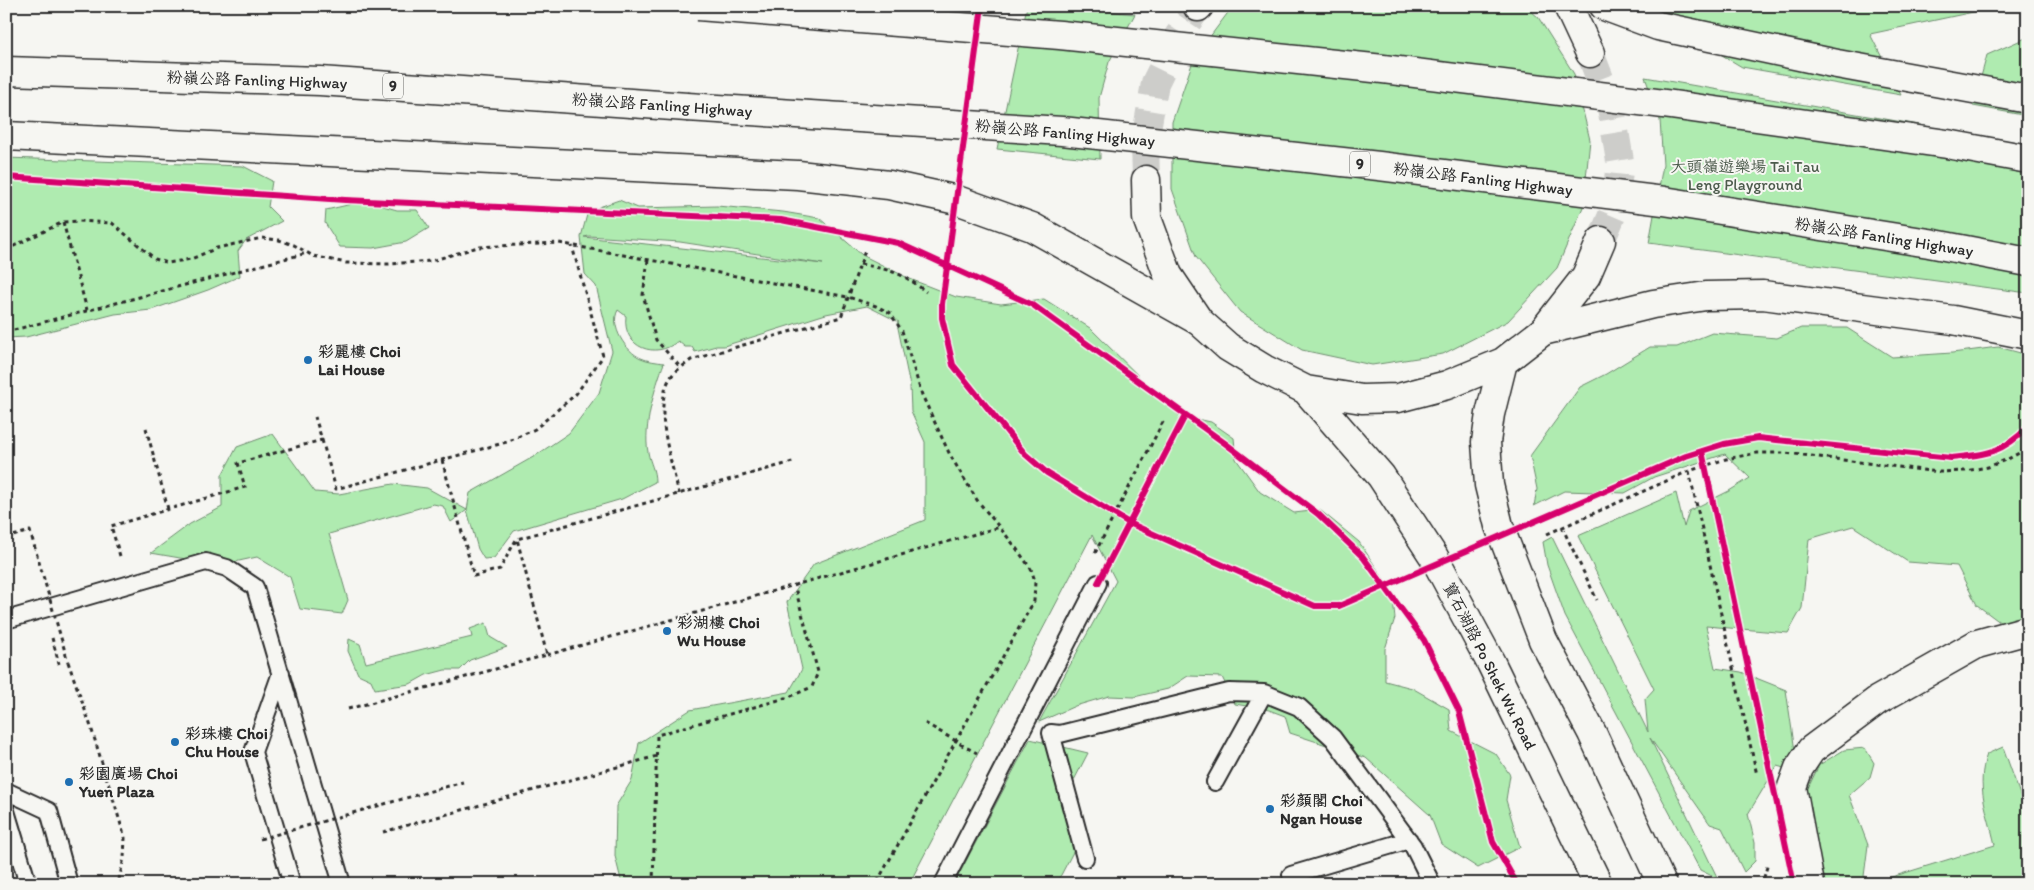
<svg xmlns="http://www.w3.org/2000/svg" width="2034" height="890" font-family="Itim,'LXGW WenKai TC',sans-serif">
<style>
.green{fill:#afebb0;stroke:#6d8b6e;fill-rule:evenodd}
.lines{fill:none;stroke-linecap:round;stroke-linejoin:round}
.primary-tunnel{stroke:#cdcdca;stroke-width:28;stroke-dasharray:28 14;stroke-linecap:butt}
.lane-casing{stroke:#2b2b2b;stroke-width:20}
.street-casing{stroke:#2b2b2b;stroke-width:31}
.primary-casing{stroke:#2b2b2b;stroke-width:31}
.highway-casing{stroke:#2b2b2b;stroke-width:31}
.path{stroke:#2b2b2b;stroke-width:3;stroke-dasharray:4 4;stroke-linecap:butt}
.lane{stroke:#f6f6f2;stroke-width:16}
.street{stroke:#f6f6f2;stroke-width:28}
.primary{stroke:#f6f6f2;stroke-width:28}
.highway{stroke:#f6f6f2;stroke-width:28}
.highway-bridge-casing{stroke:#2b2b2b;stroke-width:31;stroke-linecap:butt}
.path-bridge{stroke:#2b2b2b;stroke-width:3;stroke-dasharray:4 4;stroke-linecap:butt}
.highway-bridge{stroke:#f6f6f2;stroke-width:28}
.cycleway-casing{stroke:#f6f6f2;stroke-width:9}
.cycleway{stroke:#d6006c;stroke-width:6}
.poi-dot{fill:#1f6fb2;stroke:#f6f6f2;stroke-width:2}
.labels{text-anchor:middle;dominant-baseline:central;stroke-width:4;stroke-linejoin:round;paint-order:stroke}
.shield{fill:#f6f6f2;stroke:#686867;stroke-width:1}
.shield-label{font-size:15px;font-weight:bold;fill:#2b2b2b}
.street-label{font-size:16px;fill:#2b2b2b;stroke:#f6f6f2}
.park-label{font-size:16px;fill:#4c5b4c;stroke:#f6f6f2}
.poi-label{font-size:16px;font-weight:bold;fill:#2b2b2b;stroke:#f6f6f2;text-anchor:start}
</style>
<rect width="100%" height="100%" fill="#f6f6f2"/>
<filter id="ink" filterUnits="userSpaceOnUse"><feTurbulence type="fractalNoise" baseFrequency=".02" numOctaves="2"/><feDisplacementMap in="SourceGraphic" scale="10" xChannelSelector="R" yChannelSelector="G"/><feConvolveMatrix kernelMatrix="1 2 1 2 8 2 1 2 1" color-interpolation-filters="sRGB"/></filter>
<g filter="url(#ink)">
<!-- green -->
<path class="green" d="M 1027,6 L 1055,6 L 1135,14 L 1109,62 L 1099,98 L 1100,159 L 997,149 Z
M 1233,6 L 1525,6 L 1538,17 L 1574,74 L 1590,140 L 1583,207 L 1557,268 L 1508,321 L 1443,354 L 1372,365 L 1302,350 L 1240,312 L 1196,257 L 1172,189 L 1172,122 L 1194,58 Z
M 1640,6 L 2015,6 L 1978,11 L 1870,34 L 1901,95 L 1742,67 Z
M 2028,37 L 2028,116 L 1973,106 L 1987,55 Z
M 1645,77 L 2028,144 L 2028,293 L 1649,243 L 1663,165 L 1660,120 Z
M 6,158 L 243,166 L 272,181 L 268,207 L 282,221 L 246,240 L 238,251 L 240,276 L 208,290 L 151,310 L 115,314 L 26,337 L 6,338 Z
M 619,200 L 638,208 L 717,206 L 783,212 L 819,218 L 862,255 L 910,279 L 956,297 L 1001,304 L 1044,299 L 1090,328 L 1178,415 L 1211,422 L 1234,438 L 1236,459 L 1260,492 L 1294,513 L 1320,510 L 1359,542 L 1392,591 L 1395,618 L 1385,649 L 1385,681 L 1412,688 L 1449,709 L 1451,731 L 1496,754 L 1510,775 L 1506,800 L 1520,847 L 1478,868 L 1441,844 L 1430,815 L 1366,758 L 1290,733 L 1285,716 L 1269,710 L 1235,704 L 1222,677 L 1188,676 L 1168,689 L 1134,697 L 1109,696 L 1075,706 L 1039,722 L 1116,581 L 1092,535 L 909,884 L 622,884 L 615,856 L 616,806 L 632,780 L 639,743 L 690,710 L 789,692 L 802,669 L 787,602 L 814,564 L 925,520 L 925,442 L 911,411 L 910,386 L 897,323 L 899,322 L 867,306 L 826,314 L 724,346 L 716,346 L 695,352 L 692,347 L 685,347 L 678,341 C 656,360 622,348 626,316 L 618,310 C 609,326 626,352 641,358 C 647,361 657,362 664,363 C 655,387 643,427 648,452 C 650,464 655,469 655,482 L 622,499 L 514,531 L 494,558 L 484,559 L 478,549 L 467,510 L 451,522 L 443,506 L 433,504 L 329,534 L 348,600 L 342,614 L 300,609 L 290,577 L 257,557 L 221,565 L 151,553 L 190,524 L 222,507 L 222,475 L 237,447 L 273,434 L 315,492 L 339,494 L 393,484 L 427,488 L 467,510 L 470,493 L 535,456 L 569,433 L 599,393 L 612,351 L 596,286 L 585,274 L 581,237 L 588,211 ZM 589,236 L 680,242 L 823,264 L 584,237 Z
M 365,201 L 397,210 L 417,210 L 429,228 L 406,242 L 373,248 L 340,247 L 325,223 L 326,210 Z
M 1801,328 L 1847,328 L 1892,357 L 1952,353 L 1998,347 L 2028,355 L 2028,651 L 2005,626 L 1977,605 L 1957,566 L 1908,562 L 1853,526 L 1809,539 L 1802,608 L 1788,633 L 1706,626 L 1715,668 L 1741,672 L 1786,690 L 1796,758 L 1791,770 L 1777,766 L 1748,814 L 1755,843 L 1755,861 L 1744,872 L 1722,828 L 1710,824 L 1650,738 L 1718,879 L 1700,870 L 1565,616 L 1547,565 L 1543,542 L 1552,537 L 1648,732 L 1645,699 L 1654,689 L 1578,536 L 1676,493 L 1684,527 L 1689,511 L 1729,491 L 1750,478 L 1725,454 L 1654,477 L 1625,493 L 1564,491 L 1534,506 L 1537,489 L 1530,456 L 1580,387 L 1606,374 L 1650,347 L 1677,347 L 1712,333 L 1777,338 Z
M 486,623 L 490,637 L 507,647 L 470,660 L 460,670 L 445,670 L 426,675 L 410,684 L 375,689 L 371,680 L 358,674 L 348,651 L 349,639 L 360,644 L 366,663 L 472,637 L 470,629 Z
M 1030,739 L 1088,753 L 1071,786 L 1084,831 L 1061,875 L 1054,884 L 954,884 Z
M 2003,747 L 2028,817 L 2028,884 L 1869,884 L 1995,845 C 1988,812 1975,788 1987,754 Z
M 1865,748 L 1874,763 L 1870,777 L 1849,795 L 1868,845 L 1863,884 L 1821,884 L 1798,822 L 1808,788 L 1819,765 L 1844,750 Z"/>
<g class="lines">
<!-- primary-tunnel -->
<path class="primary-tunnel" d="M 1590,53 L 1611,107 L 1620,161 L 1615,208 L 1601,241
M 1146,180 L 1145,141 L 1155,83 L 1178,36 L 1198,7"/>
<defs>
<path id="lane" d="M 6,620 L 206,562 L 227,568 L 255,587 L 342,884
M 281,673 L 253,752 L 292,884
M 1215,782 L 1264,693
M 6,791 L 49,811 L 69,884
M 6,811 L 28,884
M 1085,858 L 1051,733 L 1060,734 L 1229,692 L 1264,693 L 1299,707 L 1333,738 L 1413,846 L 1432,884
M 1291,875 L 1409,840
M 943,884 L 1098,583"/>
<path id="street" d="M 1810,884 L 1792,787 L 1799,768 L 1811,750 L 1878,700 L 1977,644 L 2028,630"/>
<path id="primary" d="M 1568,6 L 1590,53
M 1198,7 L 1199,6
M 1146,180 L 1147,218 L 1168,275 L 1199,321 L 1228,347 L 1264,369 L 1306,390 L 1362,399 L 1398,398 L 1447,385 L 1503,362 L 1543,331 L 1586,276 L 1601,241
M 1503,362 L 1490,414 L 1486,442 L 1489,485 L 1499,526 L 1543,640 L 1592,733 L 1662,884
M 1306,390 L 1381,476 L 1434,557 L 1491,663 L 1598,884"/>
<path id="highway" d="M 1604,6 L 1658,26 L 1837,64 L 2028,99
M 6,71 L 320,81 L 687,107
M 6,136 L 798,175 L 889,185 L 957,200 L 1032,227 L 1199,321
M 1543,331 L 1653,304 L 1706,296 L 1763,295 L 1953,320 L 2028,335"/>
</defs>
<!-- lane casing -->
<use href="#lane" class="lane-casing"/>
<!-- street casing -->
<use href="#street" class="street-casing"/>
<!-- primary casing -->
<use href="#primary" class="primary-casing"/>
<!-- highway casing -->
<use href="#highway" class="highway-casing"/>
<!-- path -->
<path class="path" d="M 63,222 L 87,310
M 6,250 L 63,222 L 78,221 L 112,223 L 155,259 L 168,263 L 191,259 L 217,248 L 262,238 L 279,240 L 294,245 L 313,256 L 346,263 L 389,264 L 431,261 L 478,247 L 559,243 L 848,297 L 876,306 L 890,313 L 902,331 L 922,395 L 950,455 L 977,500 L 1014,545 L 1031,569 L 1035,581 L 1034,601 L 876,884
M 648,260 L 643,295 L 656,340 L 681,368
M 860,264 C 890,270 902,272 926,292
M 6,332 L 307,253
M 146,428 L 168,509
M 322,440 L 336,489 L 507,442 L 535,429 L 576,394 L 603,356 L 572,246
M 442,460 L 474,576 L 500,569 L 516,540
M 1689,471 L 1757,775
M 679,494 C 672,462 649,398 675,372 C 680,368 686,364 691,360 L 841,317 L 866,248
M 1562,527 L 1597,600
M 1547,534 L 1689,471 L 1726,459 L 1757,453 L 1786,453 L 1939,472 L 1965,471 L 1988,467 L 2010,458 L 2028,448
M 1095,553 L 1165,418
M 120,556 L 111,526 L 245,487 L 238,463 L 322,440 L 315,417
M 52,638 L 59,664
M 547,655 L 1000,527
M 68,662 L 90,724 L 125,838 L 124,858 L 118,884
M 348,709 L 547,655 L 517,539 L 796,461
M 925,723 L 961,744
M 960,744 L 977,753
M 383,832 L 657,756
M 653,884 L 657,735 L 789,697 L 812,687 L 818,672 L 794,584
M 1759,884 L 1763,881 L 1768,863"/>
<!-- lane -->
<use href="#lane" class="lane"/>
<!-- street -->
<use href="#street" class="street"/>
<!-- primary -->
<use href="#primary" class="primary"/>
<!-- highway -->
<use href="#highway" class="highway"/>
<defs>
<path id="highway-bridge" d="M 698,6 L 1060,35 L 1383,69 L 1672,105 L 1947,144 L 2028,159
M 687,107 L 1062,131 L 1379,166 L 1664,201 L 1929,243 L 2028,262"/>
</defs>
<!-- highway-bridge casing -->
<use href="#highway-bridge" class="highway-bridge-casing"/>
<!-- path-bridge -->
<path class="path-bridge" d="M 6,538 L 30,531 L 68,662
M 260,839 L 463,782"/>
<!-- highway-bridge -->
<use href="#highway-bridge" class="highway-bridge"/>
<defs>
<path id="cycleway" d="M 982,6 L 942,304 L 942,318 L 953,365 L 1025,454 L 1047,473 L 1129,523 L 1315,606 L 1339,606 L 1686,456 L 1724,444 L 1758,438 L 1951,458 C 1985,455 2003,453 2028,427
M 6,177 L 345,200 L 781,220 L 898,243 L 1033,305 L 1226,444 L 1318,514 L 1363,557 L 1424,640 L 1459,711 L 1493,842 L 1517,884
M 1702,451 L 1794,884
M 1098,583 L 1185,416"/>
</defs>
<!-- cycleway casing -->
<use href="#cycleway" class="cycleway-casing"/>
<!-- cycleway -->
<use href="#cycleway" class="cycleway"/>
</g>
</g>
<!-- markers -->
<g class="poi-dot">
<circle cx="308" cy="360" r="5"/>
<circle cx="667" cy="631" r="5"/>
<circle cx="175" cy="742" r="5"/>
<circle cx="69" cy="782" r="5"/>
<circle cx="1270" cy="809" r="5"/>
</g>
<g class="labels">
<!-- shield labels -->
<g class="shield">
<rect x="383" y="73.5" width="20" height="25" rx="4"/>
<rect x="1350" y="151.5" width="20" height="25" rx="4"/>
</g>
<g class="shield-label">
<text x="393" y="86">9</text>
<text x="1360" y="164">9</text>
</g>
<!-- street labels -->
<g class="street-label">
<text transform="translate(257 80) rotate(2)">粉嶺公路 Fanling Highway</text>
<text transform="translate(662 105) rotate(4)">粉嶺公路 Fanling Highway</text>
<text transform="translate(1065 133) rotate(5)">粉嶺公路 Fanling Highway</text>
<text transform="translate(1483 179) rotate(7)">粉嶺公路 Fanling Highway</text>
<text transform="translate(1884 237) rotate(9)">粉嶺公路 Fanling Highway</text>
<text transform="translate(1490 666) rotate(63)">寶石湖路 Po Shek Wu Road</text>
</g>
<!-- park labels -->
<g class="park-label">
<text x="1745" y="166">大頭嶺遊樂場 Tai Tau<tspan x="1745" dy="18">Leng Playground</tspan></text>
</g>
<!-- poi labels -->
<g class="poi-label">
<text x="318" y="351">彩麗樓 Choi<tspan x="318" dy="18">Lai House</tspan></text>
<text x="677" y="622">彩湖樓 Choi<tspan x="677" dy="18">Wu House</tspan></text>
<text x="185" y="733">彩珠樓 Choi<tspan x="185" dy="18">Chu House</tspan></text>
<text x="79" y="773">彩園廣場 Choi<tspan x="79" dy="18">Yuen Plaza</tspan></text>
<text x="1280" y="800">彩顏閣 Choi<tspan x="1280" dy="18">Ngan House</tspan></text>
</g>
</g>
<!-- margin -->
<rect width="2034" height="890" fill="none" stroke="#f6f6f2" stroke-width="25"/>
<rect x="12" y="12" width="2009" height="865" fill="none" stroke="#2b2b2b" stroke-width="2" filter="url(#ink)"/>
</svg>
